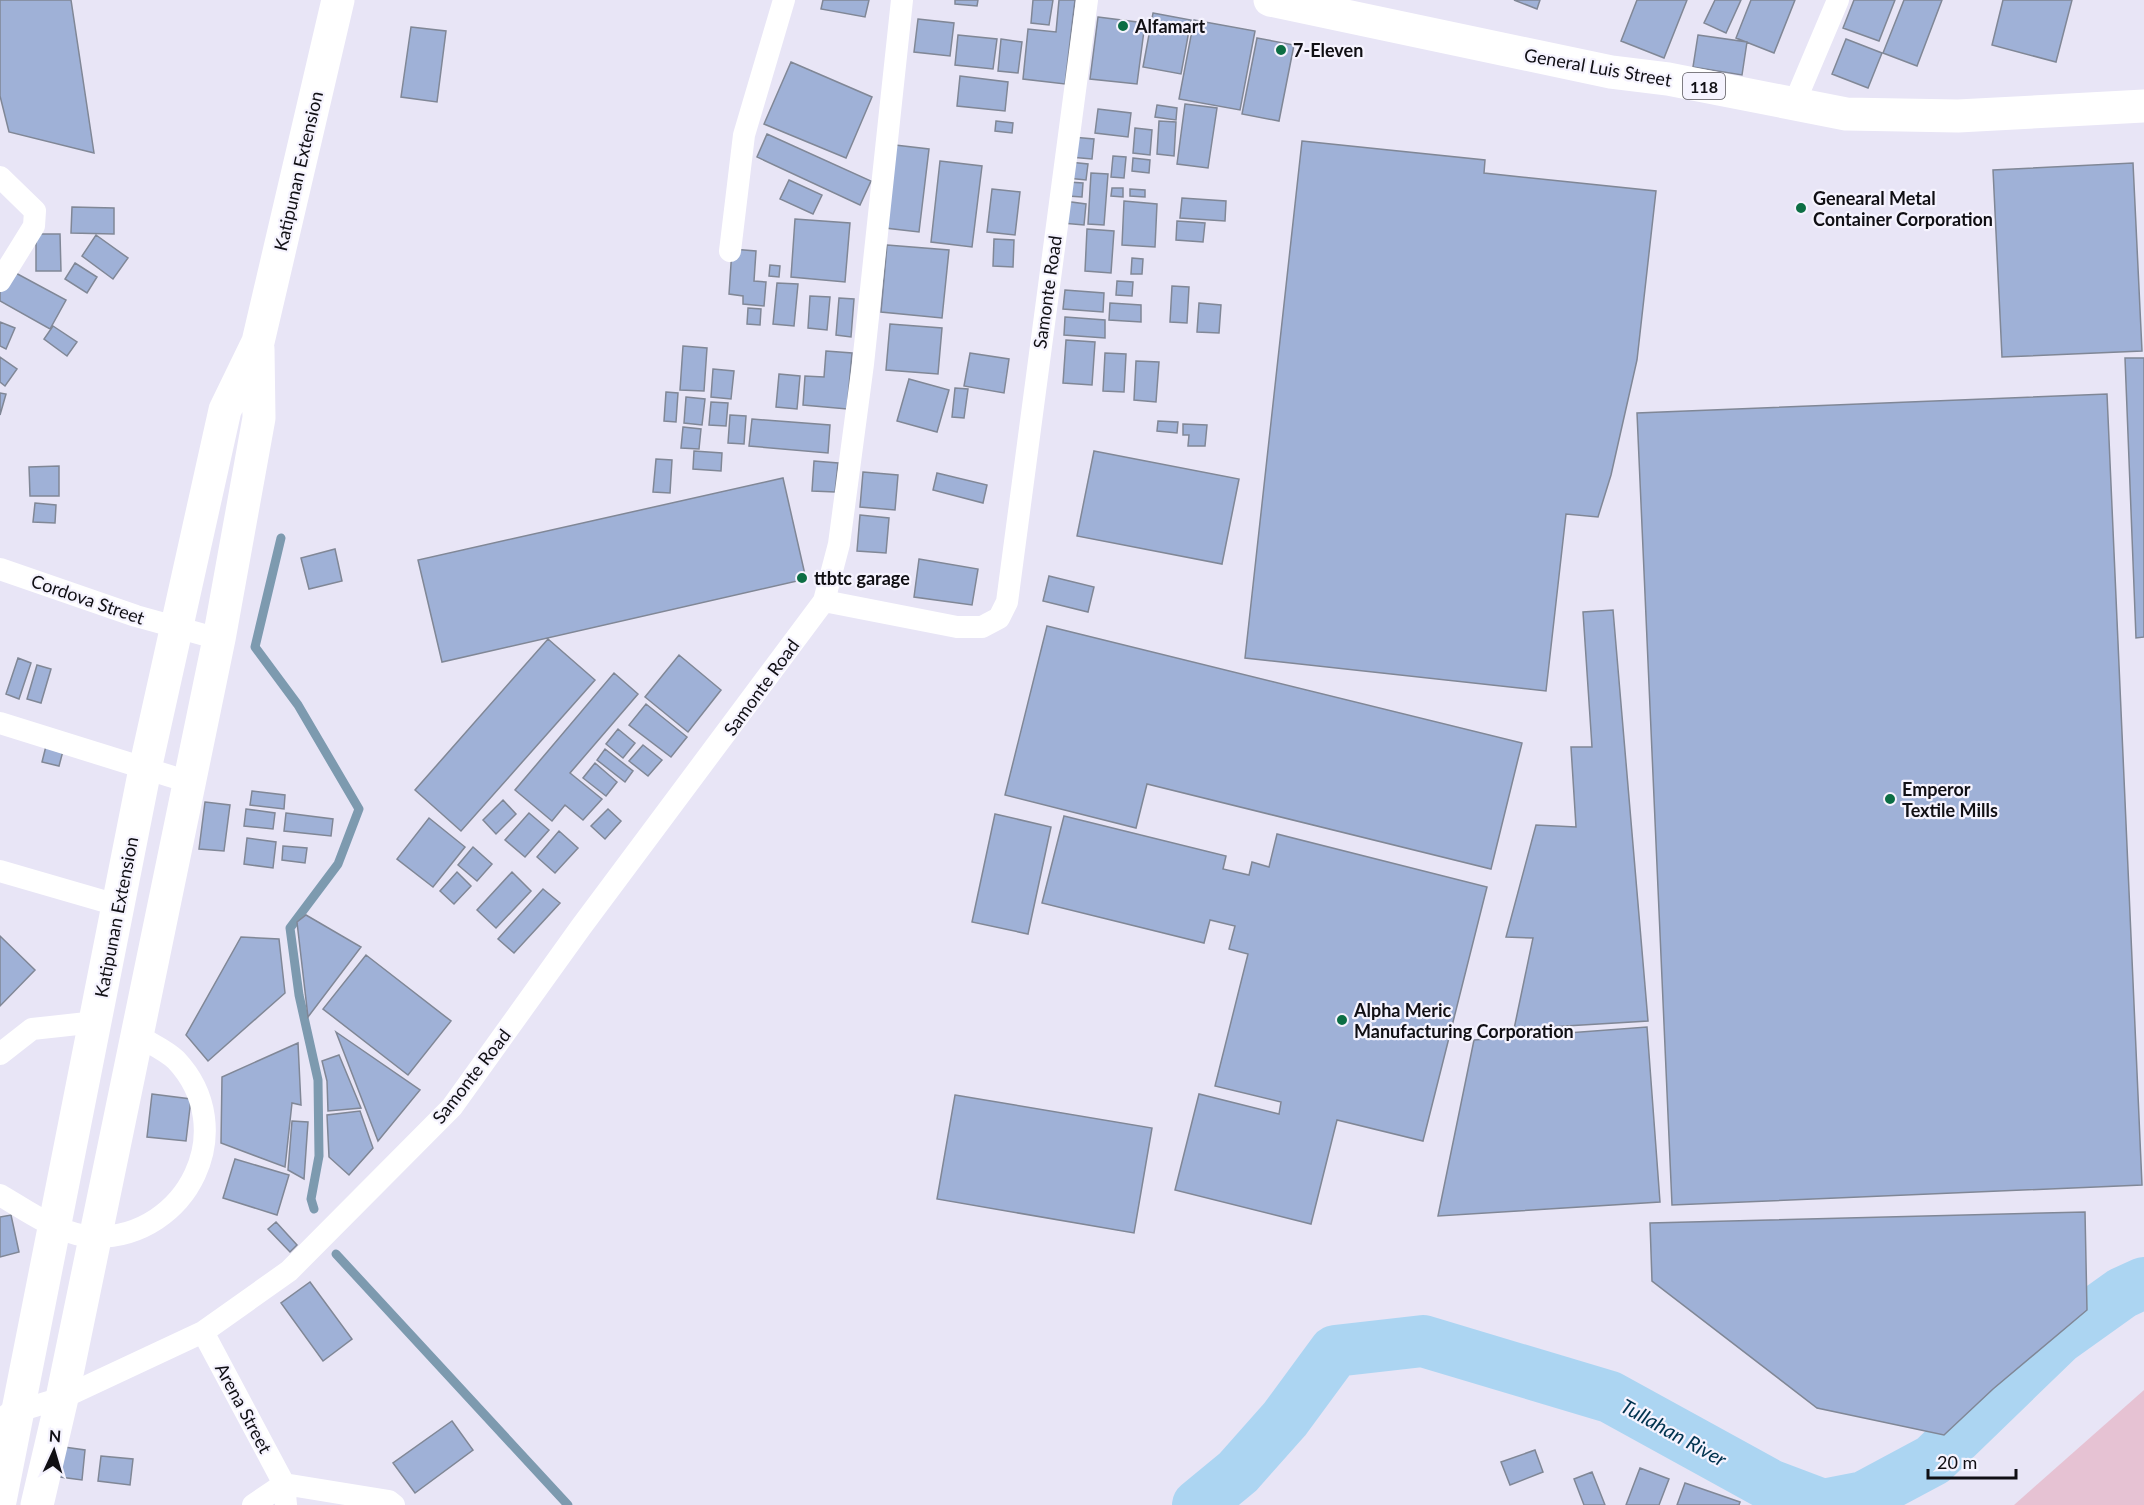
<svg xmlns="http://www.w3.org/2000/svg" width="2144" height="1505" font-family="Lato,sans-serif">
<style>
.green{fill:#e6c2d3}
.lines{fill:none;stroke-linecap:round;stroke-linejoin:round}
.stream{stroke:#7d9aaf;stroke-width:9}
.river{stroke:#acd5f2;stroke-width:52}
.building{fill:#9fb1d7;stroke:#808796;stroke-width:1.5}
.minor{stroke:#fff;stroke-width:22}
.secondary{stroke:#fff;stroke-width:33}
.primary{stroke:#fff;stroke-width:33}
.poi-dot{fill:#0c6e44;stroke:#f5f3fe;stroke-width:2}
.labels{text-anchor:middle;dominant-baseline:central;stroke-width:4.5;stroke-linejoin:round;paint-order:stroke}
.shield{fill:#f5f3fe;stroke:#55535a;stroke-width:1.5}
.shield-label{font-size:16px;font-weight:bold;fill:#100f14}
.poi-label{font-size:18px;font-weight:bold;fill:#100f14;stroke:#f5f3fe;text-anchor:start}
.street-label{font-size:18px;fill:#100f14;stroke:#f5f3fe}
.water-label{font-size:20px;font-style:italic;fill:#00334f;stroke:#f5f3fe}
</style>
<rect width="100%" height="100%" fill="#e8e5f6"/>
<!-- green -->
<path class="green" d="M 2144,1390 L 2144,1505 L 2014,1505 Z"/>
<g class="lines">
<!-- stream -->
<path class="stream" d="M 281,538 L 255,647 L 298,705 L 359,809 L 338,864 L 290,928 L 299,995 L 318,1080 L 319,1156 L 311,1199 L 314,1209
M 336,1254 L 568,1505"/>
<!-- river -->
<path class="river" d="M 1198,1505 L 1238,1472 L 1285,1419 L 1335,1351 L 1423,1341 L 1610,1397 L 1770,1485 L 1823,1505 L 1864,1497 L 1933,1460 L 2059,1338 L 2122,1293 L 2144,1283"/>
</g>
<!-- building -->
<path class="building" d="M 0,0 L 71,0 L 94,153 L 9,132 L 0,96 Z
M 823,0 L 869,0 L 865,17 L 821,9 Z
M 955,0 L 978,0 L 977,6 L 955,4 Z
M 1033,0 L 1053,0 L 1049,25 L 1031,23 Z
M 1059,0 L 1075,0 L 1065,84 L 1023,79 L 1028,29 L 1056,32 Z
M 1514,0 L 1540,0 L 1537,9 Z
M 1637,0 L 1687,0 L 1664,58 L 1621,41 Z
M 1715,0 L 1741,0 L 1726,33 L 1704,23 Z
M 1751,0 L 1795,0 L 1774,53 L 1736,38 Z
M 1854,0 L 1895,0 L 1879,41 L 1843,28 Z
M 1904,0 L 1942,0 L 1917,66 L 1883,53 Z
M 2003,0 L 2072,0 L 2056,62 L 1992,45 Z
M 1153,13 L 1191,20 L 1181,74 L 1143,67 Z
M 1098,17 L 1145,23 L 1137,84 L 1090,79 Z
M 918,19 L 954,23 L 950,56 L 914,52 Z
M 1194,20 L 1255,31 L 1240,110 L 1179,99 Z
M 411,27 L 446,31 L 437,102 L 401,97 Z
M 958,35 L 997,39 L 993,69 L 955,65 Z
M 1698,35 L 1747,42 L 1742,75 L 1693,67 Z
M 1257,38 L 1294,45 L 1279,121 L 1242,114 Z
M 1001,39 L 1022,42 L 1018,73 L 998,71 Z
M 1846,39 L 1882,53 L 1868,88 L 1832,74 Z
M 791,62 L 872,97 L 846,158 L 764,124 Z
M 960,76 L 1008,82 L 1005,111 L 957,106 Z
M 1185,104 L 1217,108 L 1208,168 L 1177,164 Z
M 1157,105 L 1177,108 L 1176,120 L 1155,117 Z
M 1098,109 L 1131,113 L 1128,137 L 1095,133 Z
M 996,121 L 1013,123 L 1012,133 L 995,131 Z
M 1159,121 L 1176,122 L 1174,156 L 1157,154 Z
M 1135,128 L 1152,130 L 1150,155 L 1133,153 Z
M 767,134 L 871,181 L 860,205 L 757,157 Z
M 1072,137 L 1094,139 L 1092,159 L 1070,157 Z
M 1302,141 L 1485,160 L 1484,173 L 1656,191 L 1637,360 L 1611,475 L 1598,517 L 1566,514 L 1546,691 L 1245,658 Z
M 895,145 L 929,149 L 919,232 L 885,228 Z
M 1113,156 L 1126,157 L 1124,178 L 1111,177 Z
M 1133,158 L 1150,160 L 1149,173 L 1132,171 Z
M 940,161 L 982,166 L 972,247 L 931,242 Z
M 1069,162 L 1088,164 L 1086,180 L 1067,178 Z
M 2133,163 L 2142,351 L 2002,357 L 1993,170 Z
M 1091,173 L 1108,174 L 1104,225 L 1088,224 Z
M 789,180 L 822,195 L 813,214 L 780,199 Z
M 1068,182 L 1083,183 L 1082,197 L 1068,196 Z
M 1112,188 L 1123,188 L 1123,197 L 1111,196 Z
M 992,189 L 1020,192 L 1015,235 L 987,232 Z
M 1130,189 L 1145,190 L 1145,197 L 1130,196 Z
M 1182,198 L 1226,201 L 1225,221 L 1180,218 Z
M 1064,201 L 1086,204 L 1084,225 L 1062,223 Z
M 1124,201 L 1157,204 L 1155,247 L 1122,245 Z
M 72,207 L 114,208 L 114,234 L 71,233 Z
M 795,219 L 850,223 L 845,282 L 791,277 Z
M 1177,221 L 1205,223 L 1203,242 L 1176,240 Z
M 1087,229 L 1114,231 L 1111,273 L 1085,271 Z
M 36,234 L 60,234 L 61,271 L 36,271 Z
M 96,235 L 128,258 L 113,279 L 82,256 Z
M 994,239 L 1014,240 L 1013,267 L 993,266 Z
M 887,245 L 949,250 L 942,318 L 881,312 Z
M 732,249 L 756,251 L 754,281 L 766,282 L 764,306 L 743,304 L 743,296 L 729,294 Z
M 1132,258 L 1143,259 L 1142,274 L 1131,274 Z
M 75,263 L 97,277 L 87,293 L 65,279 Z
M 770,265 L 780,266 L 779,277 L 769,276 Z
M 12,271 L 66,300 L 50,329 L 0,301 L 0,291 Z
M 1117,281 L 1133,282 L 1132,296 L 1116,295 Z
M 777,283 L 798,284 L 794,326 L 773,324 Z
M 1172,286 L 1189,287 L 1187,323 L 1170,322 Z
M 1065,290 L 1104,293 L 1103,312 L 1063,309 Z
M 810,296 L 830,297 L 827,330 L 808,328 Z
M 839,298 L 854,299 L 851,337 L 836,335 Z
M 1110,303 L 1141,305 L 1141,322 L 1109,320 Z
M 1199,303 L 1221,305 L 1219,333 L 1197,332 Z
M 748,308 L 761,309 L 760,325 L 747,324 Z
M 1065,317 L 1105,320 L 1105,338 L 1064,335 Z
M 0,322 L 15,328 L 6,349 L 0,346 Z
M 890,324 L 942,328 L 938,374 L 886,370 Z
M 53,326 L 77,342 L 67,356 L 44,339 Z
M 1066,340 L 1095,342 L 1092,385 L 1063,383 Z
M 683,346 L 707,348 L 704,391 L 680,390 Z
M 826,351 L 852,353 L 847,409 L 803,405 L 805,376 L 824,377 Z
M 970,353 L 1009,359 L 1004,393 L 964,386 Z
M 1105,353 L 1126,354 L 1124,392 L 1103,391 Z
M 0,357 L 17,369 L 5,386 L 0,382 Z
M 2125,358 L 2144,358 L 2144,637 L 2136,638 Z
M 1136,361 L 1159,362 L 1156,402 L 1134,400 Z
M 713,369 L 734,371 L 731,399 L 711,397 Z
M 779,374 L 800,376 L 797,409 L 776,407 Z
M 909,379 L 949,390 L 937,432 L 897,421 Z
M 955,388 L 968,389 L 964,418 L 952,417 Z
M 666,392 L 678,393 L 676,422 L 664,421 Z
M 0,393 L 6,394 L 0,415 Z
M 2107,394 L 2142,1185 L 1672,1205 L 1637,413 Z
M 686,397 L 705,399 L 702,425 L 684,423 Z
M 711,402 L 728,403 L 726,426 L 709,425 Z
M 730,415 L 746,416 L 744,444 L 728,443 Z
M 752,419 L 830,425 L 828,453 L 749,446 Z
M 1158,421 L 1178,422 L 1177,433 L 1157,431 Z
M 1183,424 L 1207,425 L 1205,446 L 1188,446 L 1189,435 L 1183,435 Z
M 683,427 L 701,429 L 699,449 L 681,448 Z
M 694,451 L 722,453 L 721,471 L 693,469 Z
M 1094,451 L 1239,479 L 1222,564 L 1077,536 Z
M 656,459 L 672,460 L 670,493 L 653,492 Z
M 814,461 L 838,463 L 835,492 L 812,491 Z
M 59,466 L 59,496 L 30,496 L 29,467 Z
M 863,472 L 898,475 L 895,510 L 860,507 Z
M 937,473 L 987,485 L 983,503 L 933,490 Z
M 783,478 L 806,579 L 442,662 L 418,560 Z
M 35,503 L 56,505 L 55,523 L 33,522 Z
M 860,515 L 889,518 L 886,553 L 857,551 Z
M 335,549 L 342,581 L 309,589 L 301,558 Z
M 919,559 L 978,569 L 972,605 L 914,597 Z
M 1049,576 L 1094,587 L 1088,612 L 1043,601 Z
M 1613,610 L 1648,1021 L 1514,1029 L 1533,938 L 1506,937 L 1536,825 L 1576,827 L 1571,747 L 1592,747 L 1583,612 Z
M 1047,626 L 1522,743 L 1491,869 L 1147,784 L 1136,828 L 1005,795 Z
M 548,639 L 595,680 L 461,831 L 415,790 Z
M 679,655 L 721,690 L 688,732 L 645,697 Z
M 18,658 L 31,663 L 19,699 L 6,694 Z
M 37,665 L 51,669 L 41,703 L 27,699 Z
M 614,673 L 638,694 L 570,773 L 602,799 L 583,820 L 565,805 L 552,821 L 515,790 Z
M 646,704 L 687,737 L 671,757 L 629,725 Z
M 618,729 L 635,743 L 623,758 L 606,744 Z
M 643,745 L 662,760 L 648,776 L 629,761 Z
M 46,746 L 63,751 L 59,766 L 42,762 Z
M 605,749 L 633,771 L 625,782 L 597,760 Z
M 595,763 L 617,782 L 606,796 L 583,778 Z
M 252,791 L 285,795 L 284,809 L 250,805 Z
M 503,800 L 516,814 L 496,834 L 483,820 Z
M 205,802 L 230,805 L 224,851 L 199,849 Z
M 246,809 L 275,813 L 273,829 L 244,826 Z
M 608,809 L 621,821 L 605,839 L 591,826 Z
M 286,813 L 333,819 L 331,836 L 284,831 Z
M 529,813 L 549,830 L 525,857 L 505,840 Z
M 995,814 L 1051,827 L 1028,934 L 972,922 Z
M 1064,816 L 1226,856 L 1223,869 L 1249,875 L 1252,862 L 1269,867 L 1277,834 L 1487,887 L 1423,1141 L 1337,1120 L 1311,1224 L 1175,1190 L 1199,1094 L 1279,1114 L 1281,1102 L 1215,1086 L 1248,954 L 1229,949 L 1235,926 L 1210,920 L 1204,943 L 1042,903 Z
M 429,818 L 465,847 L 433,887 L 397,859 Z
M 559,831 L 578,848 L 555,873 L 537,857 Z
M 247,838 L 276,842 L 273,868 L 244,864 Z
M 283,846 L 307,848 L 305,863 L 282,860 Z
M 473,847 L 492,864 L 477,881 L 458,865 Z
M 457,872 L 471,886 L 454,904 L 440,891 Z
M 512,872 L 531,891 L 496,928 L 477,910 Z
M 543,889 L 560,903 L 514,953 L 498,939 Z
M 306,915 L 361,947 L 308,1017 L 297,922 Z
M 0,936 L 35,970 L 0,1006 Z
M 241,937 L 279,939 L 285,993 L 208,1061 L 186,1035 Z
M 366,955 L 451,1021 L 408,1075 L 323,1009 Z
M 1647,1027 L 1660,1202 L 1438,1216 L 1474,1040 Z
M 336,1032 L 420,1090 L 378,1141 Z
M 298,1043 L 301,1105 L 292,1103 L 285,1167 L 221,1143 L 222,1077 Z
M 339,1055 L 361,1108 L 328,1111 L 327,1081 L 322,1061 Z
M 152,1094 L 191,1099 L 186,1141 L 147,1137 Z
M 955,1095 L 1152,1128 L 1134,1233 L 937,1199 Z
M 360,1111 L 373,1148 L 349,1175 L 329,1157 L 327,1115 Z
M 292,1121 L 308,1122 L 304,1179 L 288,1170 Z
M 235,1159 L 289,1175 L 277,1215 L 223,1198 Z
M 2085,1212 L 2087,1310 L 1993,1389 L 1944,1435 L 1817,1408 L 1652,1281 L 1650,1223 Z
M 11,1215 L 19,1252 L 0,1257 L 0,1217 Z
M 276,1222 L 297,1245 L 290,1252 L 268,1229 Z
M 310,1282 L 352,1339 L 323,1361 L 281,1303 Z
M 452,1421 L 473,1450 L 415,1493 L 393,1463 Z
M 64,1447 L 85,1450 L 82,1480 L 60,1477 Z
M 1535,1450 L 1543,1472 L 1510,1485 L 1501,1462 Z
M 101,1456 L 133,1459 L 130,1485 L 98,1481 Z
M 1640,1468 L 1669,1479 L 1659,1505 L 1626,1505 Z
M 1592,1472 L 1605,1505 L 1584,1505 L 1574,1479 Z
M 1685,1483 L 1740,1502 L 1739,1505 L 1677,1505 Z"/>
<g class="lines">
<!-- minor -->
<path class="minor" d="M 1794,104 L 1838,0
M 0,177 L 35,211 L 34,226 L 0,281
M 730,251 L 744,135 L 784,0
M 0,569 L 136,616 L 219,639
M 824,601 L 957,627 L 982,627 L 999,618 L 1007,602 L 1087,0
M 0,723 L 189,782
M 0,871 L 117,905
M 0,1054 L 32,1029 L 96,1022
M 0,1195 C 29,1212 61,1236 96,1237 C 188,1237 241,1129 176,1060 C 166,1050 149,1043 137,1035
M 203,1332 L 284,1484 L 286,1505
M 8,1414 L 62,1398 L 203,1332 L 289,1271 L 452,1107 L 581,927 L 824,601 L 839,544 L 863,364 L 902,0
M 253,1505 L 284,1484 L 389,1501 L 394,1505"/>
<!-- secondary -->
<path class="secondary" d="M 0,1501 L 145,769 L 225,410 L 258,342 L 338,0
M 37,1505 L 62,1398 L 219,639 L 259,418 L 258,349"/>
<!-- primary -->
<path class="primary" d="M 1270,0 L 1611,72 L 1668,79 L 1846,114 L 1958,116 L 2144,106"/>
</g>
<!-- markers -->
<g class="poi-dot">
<circle cx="1123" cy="26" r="6"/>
<circle cx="1281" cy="50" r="6"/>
<circle cx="1801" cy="208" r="6"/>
<circle cx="802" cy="578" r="6"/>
<circle cx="1890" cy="799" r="6"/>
<circle cx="1342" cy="1020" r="6"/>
</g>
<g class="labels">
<!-- shield labels -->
<rect class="shield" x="1683" y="73" width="42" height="26" rx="4.5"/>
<g class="shield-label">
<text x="1704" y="86">118</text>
</g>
<!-- poi labels -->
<g class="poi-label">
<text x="1135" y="26">Alfamart</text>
<text x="1293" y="50">7-Eleven</text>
<text x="1813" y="198">Genearal Metal<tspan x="1813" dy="21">Container Corporation</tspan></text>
<text x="814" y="578">ttbtc garage</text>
<text x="1902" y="789">Emperor<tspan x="1902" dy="21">Textile Mills</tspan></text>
<text x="1354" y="1010">Alpha Meric<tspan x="1354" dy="21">Manufacturing Corporation</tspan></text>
</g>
<!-- street labels -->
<g class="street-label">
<text transform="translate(1598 67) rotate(10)">General Luis Street</text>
<text transform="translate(298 171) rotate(-77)">Katipunan Extension</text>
<text transform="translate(1047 292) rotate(-82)">Samonte Road</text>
<text transform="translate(88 599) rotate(19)">Cordova Street</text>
<text transform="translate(761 687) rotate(-54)">Samonte Road</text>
<text transform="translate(116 917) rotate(-79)">Katipunan Extension</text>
<text transform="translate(471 1076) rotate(-52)">Samonte Road</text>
<text transform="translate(244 1408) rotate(62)">Arena Street</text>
</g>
<!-- water labels -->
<g class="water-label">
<text transform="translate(1674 1432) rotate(29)">Tullahan River</text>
</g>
</g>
<!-- north arrow -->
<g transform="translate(54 1451) rotate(4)" stroke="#f5f3fe" stroke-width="4.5" paint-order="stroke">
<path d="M0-4.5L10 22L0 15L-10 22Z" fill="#100f14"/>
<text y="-9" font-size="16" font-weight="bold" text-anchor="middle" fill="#100f14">N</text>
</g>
<!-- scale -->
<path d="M1928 1469v9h88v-9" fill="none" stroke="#100f14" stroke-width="3"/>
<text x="1937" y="1469" font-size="18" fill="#100f14" stroke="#f5f3fe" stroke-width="4.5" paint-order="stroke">20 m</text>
</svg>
